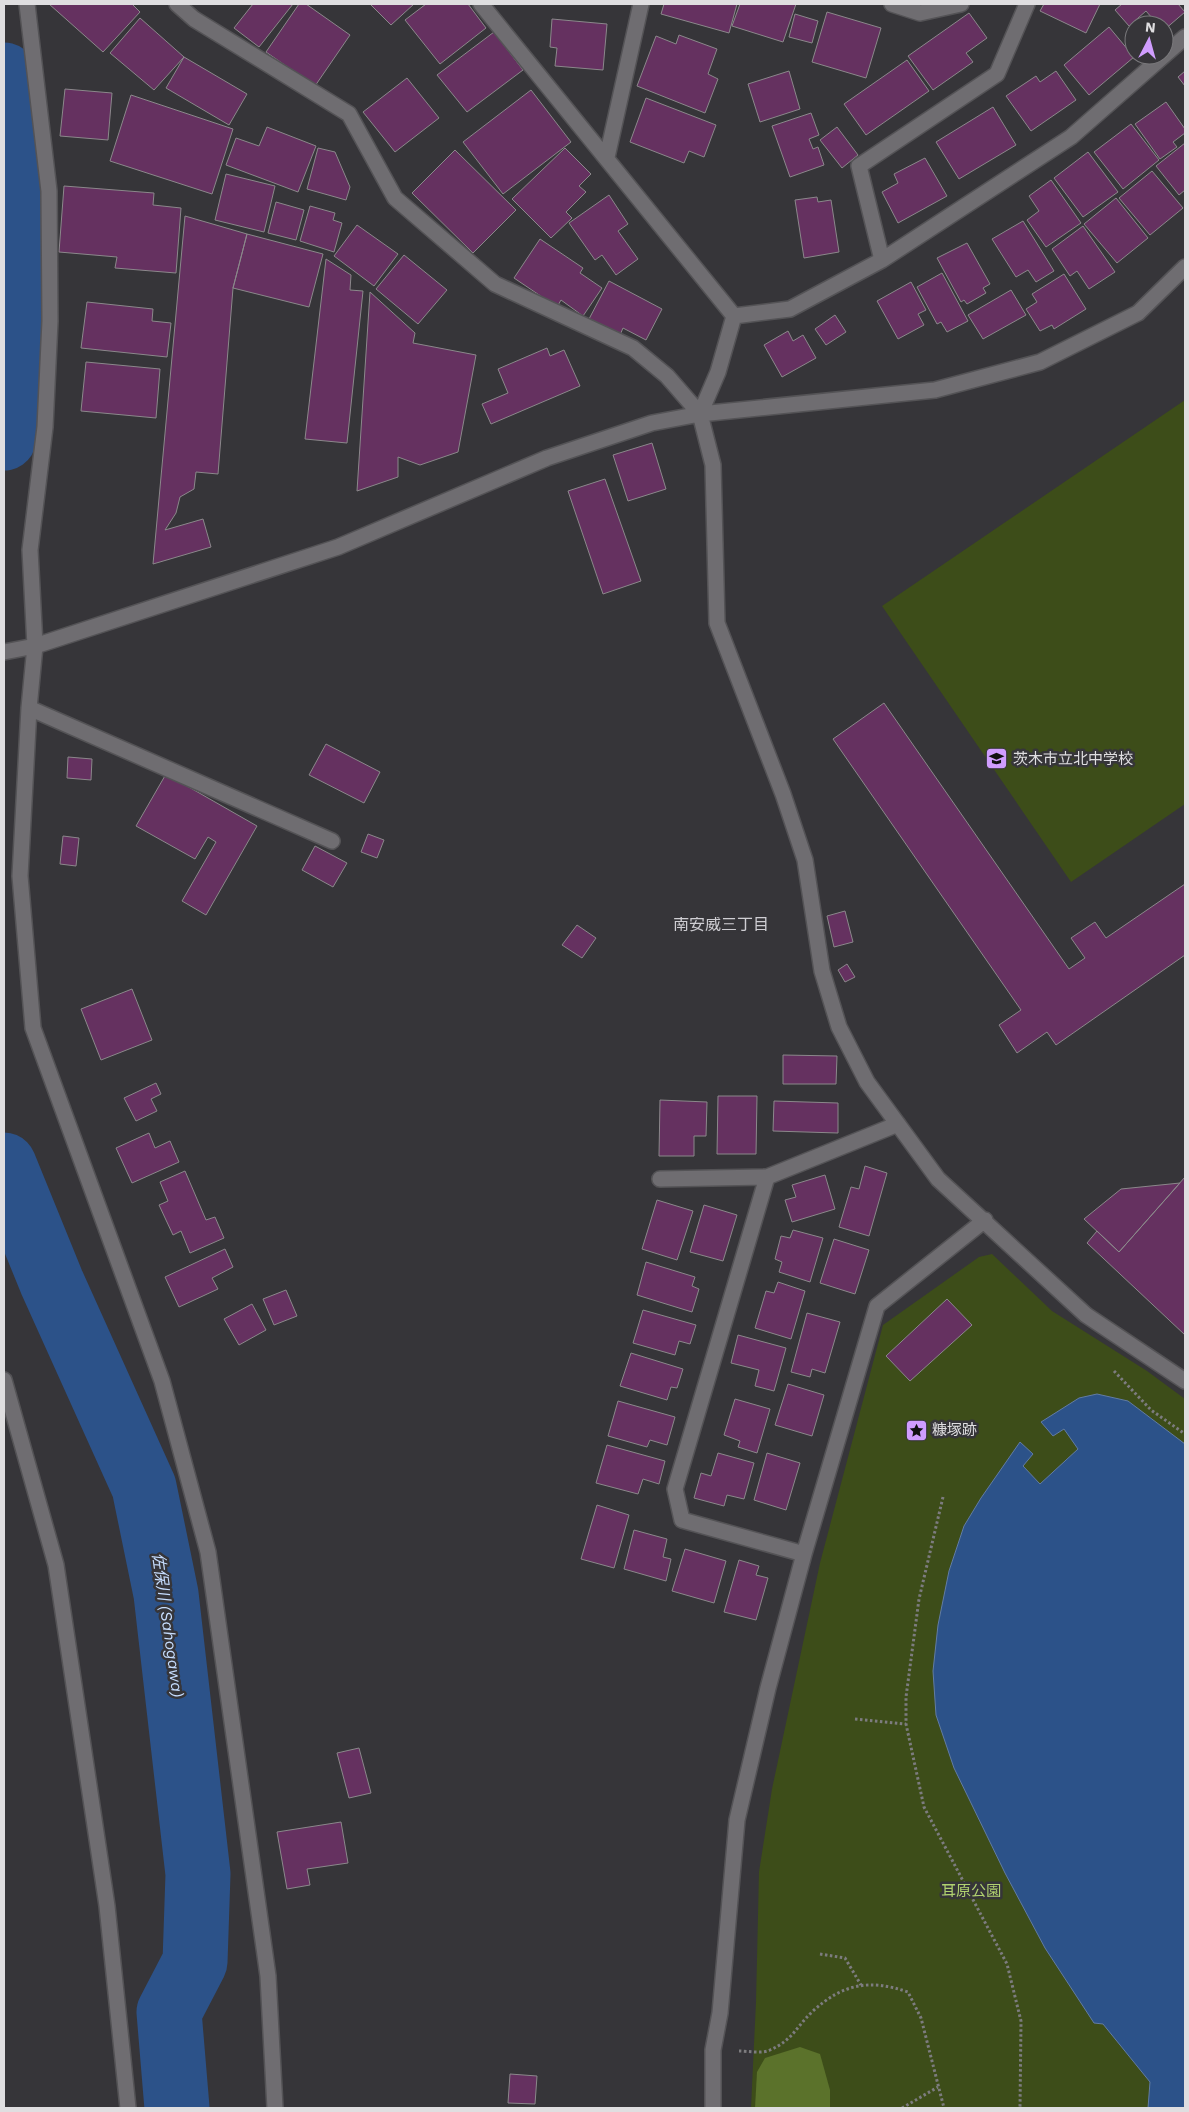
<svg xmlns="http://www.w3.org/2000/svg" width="1189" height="2112" font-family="'Work Sans','Noto Sans JP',sans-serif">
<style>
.green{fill:#3d4d19}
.forest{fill:#5b722b}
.water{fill:#2c5289;stroke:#627ca3}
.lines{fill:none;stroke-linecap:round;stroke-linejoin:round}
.river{stroke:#2c5289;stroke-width:65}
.building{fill:#653160;stroke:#8b888b}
.minor-casing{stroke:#545356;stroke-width:18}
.path{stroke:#7d7c7f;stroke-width:3;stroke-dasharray:2.5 2.5;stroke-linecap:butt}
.minor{stroke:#6f6d71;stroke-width:15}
.labels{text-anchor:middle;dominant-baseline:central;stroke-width:5;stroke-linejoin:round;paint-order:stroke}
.poi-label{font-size:15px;fill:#dfdee0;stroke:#363539;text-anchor:start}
.park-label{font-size:15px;fill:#b0d16f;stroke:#363539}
.neighbourhood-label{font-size:16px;fill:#cfced3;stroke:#363539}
.water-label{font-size:16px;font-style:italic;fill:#c6ddfe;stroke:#363539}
</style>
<rect width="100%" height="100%" fill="#363539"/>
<!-- green -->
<path class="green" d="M 1185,400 L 1185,804 L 1071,882 L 882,606 Z
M 992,1254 L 1052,1311 L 1147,1371 L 1185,1399 L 1185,2108 L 751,2108 L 756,2002 L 759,1872 L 772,1789 L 820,1563 L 883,1325 L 979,1257 Z"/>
<!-- forest -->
<path class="forest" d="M 800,2047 L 820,2054 L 830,2090 L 830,2108 L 755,2108 L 757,2072 L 765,2058 Z"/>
<!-- water -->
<path class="water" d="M 1097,1394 L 1128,1401 L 1185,1444 L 1185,2108 L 1148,2108 L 1150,2082 L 1103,2024 L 1094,2023 L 1045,1948 L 1005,1873 L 954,1768 L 936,1715 L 933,1671 L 938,1625 L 949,1571 L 964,1526 L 981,1498 L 1020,1442 L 1033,1454 L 1023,1466 L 1040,1484 L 1078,1449 L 1064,1429 L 1053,1436 L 1041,1422 L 1079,1398 Z"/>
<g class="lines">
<!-- river -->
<path class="river" d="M 4,75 L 23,214 L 22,301 L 14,378 L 4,438
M 4,1165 L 52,1283 L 144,1487 L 166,1594 L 198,1874 L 195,1962 L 169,2012 L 177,2108"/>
</g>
<!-- building -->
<path class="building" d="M 49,4 L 132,4 L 140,12 L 103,52 Z
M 253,4 L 293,4 L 259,47 L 234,28 Z
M 299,4 L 306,4 L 350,35 L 315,86 L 266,52 Z
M 370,4 L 414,4 L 391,25 Z
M 426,4 L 468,4 L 486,28 L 440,64 L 405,20 Z
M 664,4 L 737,4 L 729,33 L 661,14 Z
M 740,4 L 796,4 L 783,42 L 732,26 Z
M 1044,4 L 1100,4 L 1086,33 L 1040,11 Z
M 1122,4 L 1178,4 L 1185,12 L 1164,30 L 1164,25 L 1158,25 L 1146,11 L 1129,26 L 1115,10 Z
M 827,12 L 881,28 L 866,78 L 812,62 Z
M 969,13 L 987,38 L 966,53 L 973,62 L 933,90 L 908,56 Z
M 795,14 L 818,21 L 812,43 L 789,37 Z
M 140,18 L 184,57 L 154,90 L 110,53 Z
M 552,19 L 607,24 L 603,70 L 555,66 L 557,48 L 550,47 Z
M 1109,27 L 1134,57 L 1089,95 L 1064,65 Z
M 494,32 L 523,70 L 467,112 L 437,75 Z
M 679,35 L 717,49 L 708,74 L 718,79 L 705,113 L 637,86 L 656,36 L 676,44 Z
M 184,57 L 247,94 L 229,125 L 166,88 Z
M 907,60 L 929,91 L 866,135 L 844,104 Z
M 789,71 L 800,109 L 760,122 L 748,84 Z
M 1056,71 L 1076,100 L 1031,131 L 1006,96 L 1036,76 L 1040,82 Z
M 1185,71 L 1185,86 L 1178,77 Z
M 407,78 L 439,118 L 395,152 L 363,112 Z
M 65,89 L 112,93 L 108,140 L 60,136 Z
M 531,90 L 571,142 L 503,194 L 463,142 Z
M 131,95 L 233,129 L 212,194 L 110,161 Z
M 646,98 L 716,125 L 704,157 L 689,151 L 684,163 L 630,142 Z
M 1166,102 L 1185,129 L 1185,133 L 1173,142 L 1177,147 L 1160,159 L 1135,124 Z
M 993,107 L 1016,145 L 959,179 L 936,142 Z
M 811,113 L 819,135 L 809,139 L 813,149 L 818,147 L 824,165 L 790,177 L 772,126 Z
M 1131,124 L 1159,160 L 1123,189 L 1094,152 Z
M 267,127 L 316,146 L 298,192 L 226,165 L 236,138 L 259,146 Z
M 837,127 L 858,155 L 842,168 L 820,140 Z
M 1185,143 L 1185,190 L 1179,195 L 1156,166 Z
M 318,148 L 335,152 L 350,187 L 346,200 L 307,189 Z
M 565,148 L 591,174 L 579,186 L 586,192 L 566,212 L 572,218 L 551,238 L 512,199 Z
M 455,150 L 516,210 L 473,253 L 412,193 Z
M 1088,152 L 1118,192 L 1083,217 L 1054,178 Z
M 925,158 L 947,196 L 898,223 L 882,192 L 898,183 L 894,174 Z
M 1152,171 L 1183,208 L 1150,235 L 1119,198 Z
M 226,174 L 275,186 L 264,232 L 215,220 Z
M 1051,180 L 1081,223 L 1046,247 L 1027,220 L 1039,211 L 1029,196 Z
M 64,186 L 154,193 L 153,205 L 181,208 L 176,273 L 115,268 L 117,257 L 59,252 Z
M 609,195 L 628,224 L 618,231 L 638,259 L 616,275 L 602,255 L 595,260 L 569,223 Z
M 817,197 L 818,202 L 831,200 L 839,252 L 804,258 L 795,200 Z
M 1116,198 L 1148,238 L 1117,263 L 1084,224 Z
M 276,202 L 304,210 L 296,240 L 268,233 Z
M 310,206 L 335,213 L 333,220 L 342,223 L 334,252 L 300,241 Z
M 185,216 L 247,234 L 233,288 L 218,474 L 196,472 L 194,489 L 180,497 L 176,513 L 165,530 L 203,519 L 211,547 L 153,564 Z
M 1023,221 L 1054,271 L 1036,282 L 1028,270 L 1016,277 L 992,239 Z
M 357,225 L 398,254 L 374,286 L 334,256 Z
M 1083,226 L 1115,272 L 1089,289 L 1077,271 L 1070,276 L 1052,249 Z
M 247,234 L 323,254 L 309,307 L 233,288 Z
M 540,239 L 583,268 L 580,273 L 602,288 L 583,316 L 561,300 L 557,307 L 514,278 Z
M 967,243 L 990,284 L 983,288 L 986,293 L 967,304 L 964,300 L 961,302 L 937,258 Z
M 404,255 L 447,290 L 418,324 L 376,289 Z
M 326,259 L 351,275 L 350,290 L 363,291 L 347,443 L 305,439 Z
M 942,273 L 968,321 L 947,332 L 941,322 L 937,324 L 917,287 Z
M 1064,274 L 1086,309 L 1054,329 L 1052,325 L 1040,331 L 1026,309 L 1037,302 L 1032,294 Z
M 609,281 L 662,309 L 646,340 L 623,328 L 620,335 L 589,319 Z
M 911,282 L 926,310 L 918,314 L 924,325 L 898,339 L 877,301 Z
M 1011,290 L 1026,315 L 983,339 L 968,315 Z
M 370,292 L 415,333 L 413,343 L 476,355 L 458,452 L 420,465 L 398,457 L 398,477 L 357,491 Z
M 87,302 L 153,309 L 152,321 L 171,323 L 167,357 L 81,348 Z
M 835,315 L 846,332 L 826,345 L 815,329 Z
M 788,331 L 793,341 L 803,335 L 816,358 L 782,377 L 764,345 Z
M 547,348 L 550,356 L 564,350 L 580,386 L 491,424 L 482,404 L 508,393 L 498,369 Z
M 86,362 L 160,369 L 156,418 L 81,411 Z
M 652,443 L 666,489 L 628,501 L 613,455 Z
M 605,479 L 641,581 L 603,594 L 568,491 Z
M 884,703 L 1069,969 L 1085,958 L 1071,938 L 1095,922 L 1106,938 L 1185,884 L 1185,955 L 1056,1045 L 1047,1032 L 1017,1053 L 999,1025 L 1021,1010 L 833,739 Z
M 326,744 L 380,772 L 364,803 L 309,775 Z
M 68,757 L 92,759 L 91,780 L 67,778 Z
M 166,774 L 257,826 L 206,915 L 182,901 L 216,842 L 208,837 L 195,859 L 136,826 Z
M 368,834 L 384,840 L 377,858 L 361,852 Z
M 63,836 L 79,838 L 76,866 L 60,864 Z
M 315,846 L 347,863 L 333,887 L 302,870 Z
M 845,911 L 853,942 L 834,947 L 827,916 Z
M 577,925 L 596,938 L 582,958 L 562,945 Z
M 847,964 L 855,977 L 845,982 L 838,970 Z
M 132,989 L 152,1040 L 101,1060 L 81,1009 Z
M 783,1055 L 837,1056 L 836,1084 L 783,1084 Z
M 156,1083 L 161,1094 L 151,1099 L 157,1111 L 136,1121 L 124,1098 Z
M 718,1096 L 757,1096 L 756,1154 L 717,1154 Z
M 660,1100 L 707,1102 L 706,1136 L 694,1136 L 694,1156 L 659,1156 Z
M 774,1101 L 838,1103 L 838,1133 L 773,1131 Z
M 149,1133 L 155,1148 L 170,1141 L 179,1162 L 132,1183 L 116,1148 Z
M 865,1166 L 887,1173 L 869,1236 L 839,1227 L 851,1187 L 859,1189 Z
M 185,1171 L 206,1220 L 215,1217 L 224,1238 L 190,1253 L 181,1231 L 173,1235 L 159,1205 L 168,1201 L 160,1182 Z
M 825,1175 L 835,1209 L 792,1222 L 785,1200 L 796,1197 L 792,1185 Z
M 1185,1177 L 1185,1335 L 1087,1243 L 1097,1231 L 1119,1252 Z
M 1180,1183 L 1119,1252 L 1084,1219 L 1121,1189 Z
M 657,1200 L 693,1211 L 677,1260 L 642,1249 Z
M 704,1205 L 737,1215 L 723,1261 L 690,1252 Z
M 793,1230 L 823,1238 L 810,1282 L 779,1272 L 782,1262 L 775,1259 L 781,1236 L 790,1238 Z
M 834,1239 L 869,1250 L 855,1294 L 820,1283 Z
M 225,1249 L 233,1267 L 212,1278 L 218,1289 L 179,1307 L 165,1277 Z
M 646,1262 L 695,1277 L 692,1286 L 699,1289 L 692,1312 L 637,1295 Z
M 778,1282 L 805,1291 L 791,1339 L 755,1328 L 766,1291 L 774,1293 Z
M 286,1290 L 297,1316 L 274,1325 L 263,1299 Z
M 947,1299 L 972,1325 L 910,1381 L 886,1356 Z
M 252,1304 L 266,1330 L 239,1345 L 224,1319 Z
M 643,1310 L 696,1325 L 690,1344 L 679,1341 L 675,1355 L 633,1343 Z
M 807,1313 L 840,1322 L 825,1373 L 812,1369 L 810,1377 L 791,1372 Z
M 738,1335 L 786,1348 L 774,1391 L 755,1386 L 759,1370 L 731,1363 Z
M 631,1353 L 683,1369 L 677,1388 L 671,1387 L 667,1400 L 620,1386 Z
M 788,1384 L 824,1395 L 812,1436 L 775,1425 Z
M 735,1399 L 770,1409 L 757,1453 L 738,1447 L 740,1441 L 724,1435 Z
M 618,1401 L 675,1417 L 667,1445 L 650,1440 L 647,1447 L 608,1436 Z
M 607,1445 L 665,1461 L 659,1484 L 643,1479 L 638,1494 L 596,1483 Z
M 718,1453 L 754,1463 L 744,1499 L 727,1495 L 724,1506 L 694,1498 L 701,1473 L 711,1476 Z
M 767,1453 L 800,1463 L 786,1510 L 754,1500 Z
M 597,1505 L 629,1515 L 614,1568 L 581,1559 Z
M 634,1530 L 667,1539 L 663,1557 L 671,1559 L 666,1581 L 624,1569 Z
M 685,1549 L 726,1561 L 714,1603 L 672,1591 Z
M 739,1560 L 759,1566 L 756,1575 L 768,1578 L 756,1620 L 724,1612 Z
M 359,1748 L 371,1793 L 349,1798 L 337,1753 Z
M 341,1822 L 348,1863 L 307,1869 L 310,1885 L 287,1889 L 277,1832 Z
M 510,2074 L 537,2076 L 535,2104 L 508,2103 Z"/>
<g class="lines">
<defs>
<path id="minor" d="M 27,4 L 49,191 L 50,321 L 45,427 L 30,550 L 35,646 L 29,708 L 20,876 L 33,1028 L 162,1381 L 208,1552 L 268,1976 L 275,2108
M 177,4 L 194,19 L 349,114 L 395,198 L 495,284 L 633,348 L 667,376 L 700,414 L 713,465 L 717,623 L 783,794 L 805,860 L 822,971 L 839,1027 L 867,1082 L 938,1179 L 1086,1315 L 1185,1381
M 481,4 L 734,316
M 892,4 L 920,13 L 961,4
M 607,157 L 641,4
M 882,260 L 859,166 L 997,74 L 1027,4
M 734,316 L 790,309 L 882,260 L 1071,137 L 1185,37
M 700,414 L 718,372 L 734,316
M 4,652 L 35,646 L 338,547 L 547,458 L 652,423 L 700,414 L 935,390 L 1040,362 L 1138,313 L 1185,267
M 29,708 L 332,841
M 660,1179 L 767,1177
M 4,1380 L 56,1565 L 107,1906 L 128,2108
M 804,1554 L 682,1520 L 675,1489 L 767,1177 L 898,1124
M 713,2108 L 713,2050 L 720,2013 L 737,1820 L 768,1688 L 804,1554 L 877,1306 L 985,1220"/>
</defs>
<!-- minor casing -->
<use href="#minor" class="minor-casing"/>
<!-- path -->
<path class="path" d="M 1114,1371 L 1151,1410 L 1185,1434
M 943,1497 L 919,1599 L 906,1697 L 906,1724 L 924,1807 L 1007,1964 L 1021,2021 L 1020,2108
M 855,1719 L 906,1724
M 820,1954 L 845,1958 L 861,1985
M 739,2051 C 748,2051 762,2054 770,2050 C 793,2040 796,2027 812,2012 C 843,1983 870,1979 908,1992 L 921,2018 L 944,2108
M 902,2108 L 938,2087"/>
<!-- minor -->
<use href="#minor" class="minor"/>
</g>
<!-- icons -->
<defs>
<symbol id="school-square" viewBox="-11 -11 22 22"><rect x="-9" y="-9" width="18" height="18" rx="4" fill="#d09dfe" stroke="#363539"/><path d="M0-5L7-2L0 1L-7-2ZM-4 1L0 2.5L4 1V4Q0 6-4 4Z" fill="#111"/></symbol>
<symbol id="sight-square" viewBox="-11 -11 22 22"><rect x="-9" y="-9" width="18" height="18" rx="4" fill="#d09dfe" stroke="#363539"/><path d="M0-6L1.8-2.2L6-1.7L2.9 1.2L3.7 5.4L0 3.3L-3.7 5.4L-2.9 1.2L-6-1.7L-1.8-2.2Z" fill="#111"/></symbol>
</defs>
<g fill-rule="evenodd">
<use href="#school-square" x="984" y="746" width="25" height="25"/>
<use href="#sight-square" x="904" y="1418" width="25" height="25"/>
</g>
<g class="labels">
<!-- poi labels -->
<g class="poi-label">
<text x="1013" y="759">茨木市立北中学校</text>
<text x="932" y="1430">糠塚跡</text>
</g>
<!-- park labels -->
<g class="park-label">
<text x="971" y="1891">耳原公園</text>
</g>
<!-- neighbourhood labels -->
<g class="neighbourhood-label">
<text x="721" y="924">南安威三丁目</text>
</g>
<!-- water labels -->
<g class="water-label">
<text transform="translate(168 1625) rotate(82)">佐保川 (Sahogawa)</text>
</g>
</g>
<!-- border -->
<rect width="1189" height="2112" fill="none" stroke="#dfdee0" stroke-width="10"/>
<!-- north arrow -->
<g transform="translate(1149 40) rotate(6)"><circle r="24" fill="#363539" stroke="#7a797c"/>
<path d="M0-4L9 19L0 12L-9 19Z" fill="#d09dfe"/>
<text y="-8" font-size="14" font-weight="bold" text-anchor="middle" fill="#dfdee0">N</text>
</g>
</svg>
